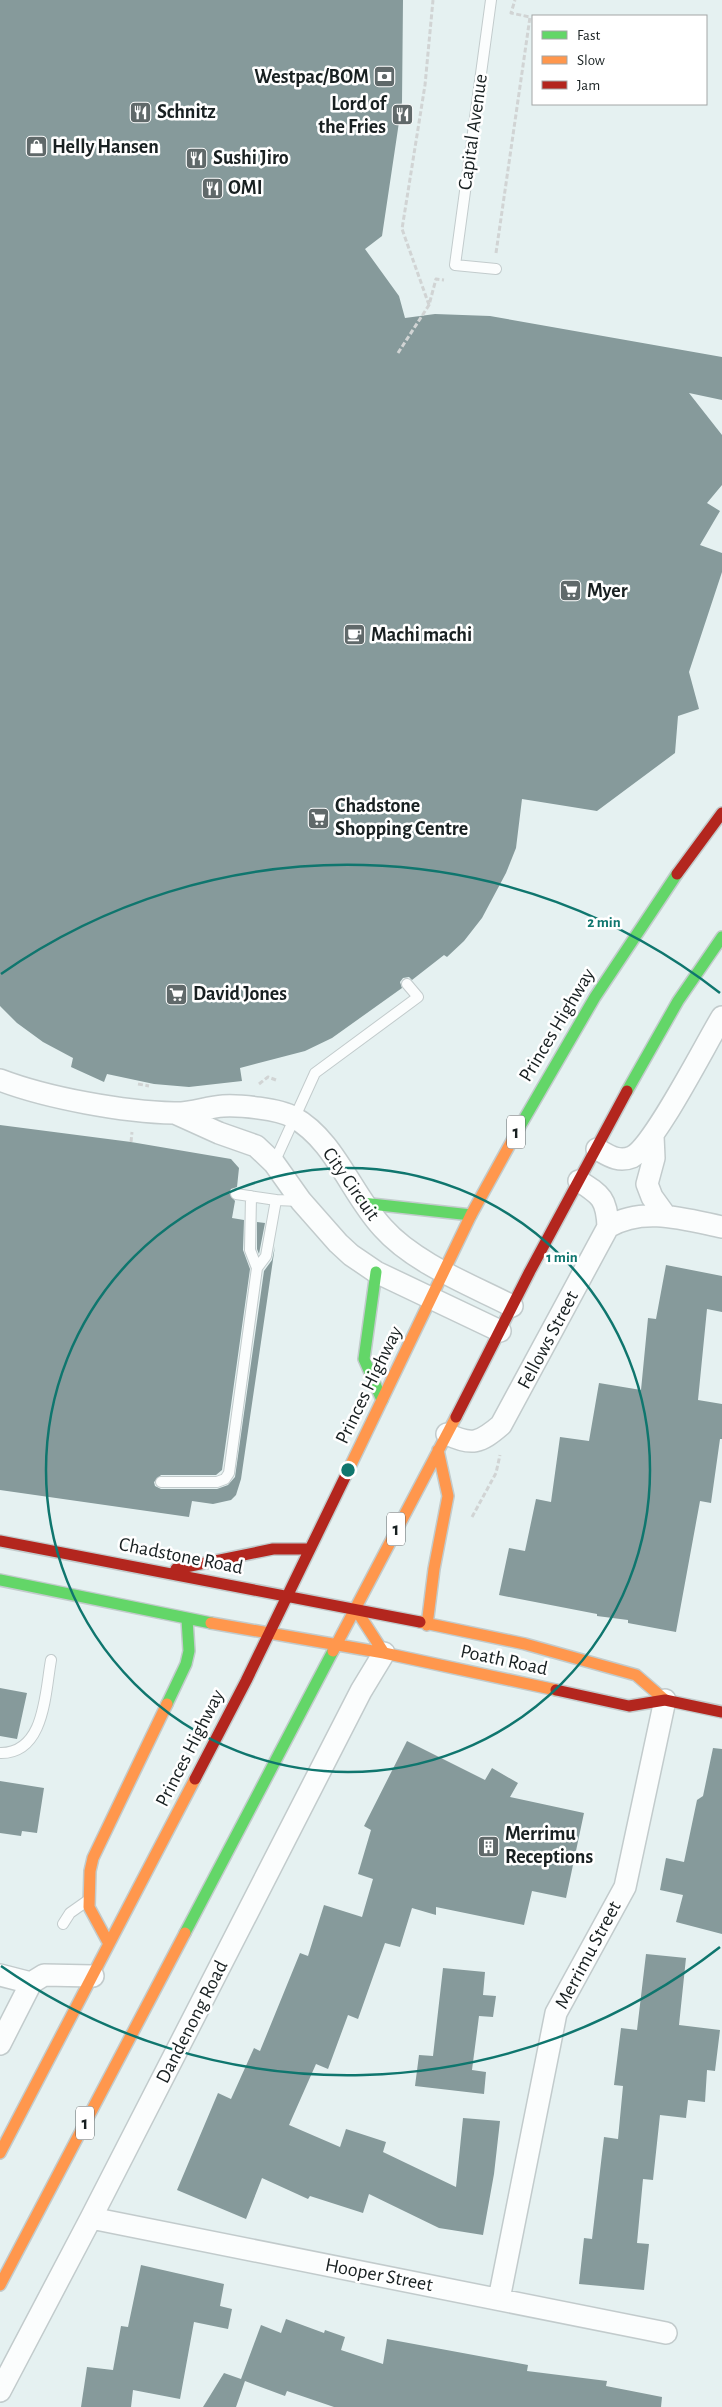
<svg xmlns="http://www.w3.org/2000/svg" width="722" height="2407" font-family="'Alegreya Sans',sans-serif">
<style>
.building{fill:#869a9b}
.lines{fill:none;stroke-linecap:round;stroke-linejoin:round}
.lane-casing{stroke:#c2cbcc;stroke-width:12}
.street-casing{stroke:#c2cbcc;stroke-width:24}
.fast-casing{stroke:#c2cbcc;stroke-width:14}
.slow-casing{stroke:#c2cbcc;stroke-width:14}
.jam-casing{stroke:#c2cbcc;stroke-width:14}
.path{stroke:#d1d4d4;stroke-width:3;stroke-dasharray:5 2.5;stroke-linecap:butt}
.lane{stroke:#fbfdfd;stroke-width:10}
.street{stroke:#fbfdfd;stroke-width:21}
.fast{stroke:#63d668;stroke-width:11}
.slow{stroke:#ff974d;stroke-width:11}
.jam{stroke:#b3261e;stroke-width:11}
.ring{fill:none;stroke:#0f766e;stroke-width:2.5}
.labels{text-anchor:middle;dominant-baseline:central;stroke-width:5;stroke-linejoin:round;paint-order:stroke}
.shield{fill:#fff;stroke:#5d6364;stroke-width:1}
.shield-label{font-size:19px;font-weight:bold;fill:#182021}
.poi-label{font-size:20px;font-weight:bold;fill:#182021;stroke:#fff;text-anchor:start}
.street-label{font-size:20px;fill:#182021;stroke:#fff}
.centre{fill:#0f766e;stroke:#fff;stroke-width:2.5}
.ring-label{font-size:15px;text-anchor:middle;font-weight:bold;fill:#0f766e;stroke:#fff;stroke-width:5;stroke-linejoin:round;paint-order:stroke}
</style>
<rect width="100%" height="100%" fill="#e5f1f1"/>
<!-- building -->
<path class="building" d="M 0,0 L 403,0 L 402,102 L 382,236 L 365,249 L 399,296 L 405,318 L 435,314 L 490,316 L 722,357 L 722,400 L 689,393 L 722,435 L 722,485 L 707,503 L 720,511 L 700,545 L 722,553 L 722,572 L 689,672 L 699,709 L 678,716 L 675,753 L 597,811 L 522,799 L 516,848 L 506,873 L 482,918 L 464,941 L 447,957 L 444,955 L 412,980 L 409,977 L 403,978 L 400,982 L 402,988 L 332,1038 L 305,1051 L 240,1068 L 242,1081 L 189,1087 L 154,1084 L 107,1074 L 104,1082 L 71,1067 L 73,1058 L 43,1042 L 17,1023 L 0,1006 Z
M 0,1125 L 131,1142 L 231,1159 L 239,1168 L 237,1187 L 231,1189 L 229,1193 L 235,1201 L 232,1218 L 244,1220 L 243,1250 L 250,1269 L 222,1470 L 216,1475 L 161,1475 L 154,1482 L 155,1486 L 161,1489 L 217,1489 L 228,1485 L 235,1477 L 264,1271 L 272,1260 L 275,1246 L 241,1479 L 236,1495 L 231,1500 L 213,1504 L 192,1501 L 189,1517 L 0,1490 Z
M 257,1222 L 265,1223 L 259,1254 L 257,1249 Z
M 666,1265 L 722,1276 L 722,1312 L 707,1309 L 698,1400 L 722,1404 L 722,1439 L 720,1439 L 711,1503 L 700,1501 L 676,1632 L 628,1623 L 628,1620 L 597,1616 L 597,1614 L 499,1595 L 509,1548 L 525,1551 L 536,1499 L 551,1502 L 560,1437 L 589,1441 L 599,1383 L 641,1390 L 648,1318 L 656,1319 Z
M 0,1688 L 27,1693 L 17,1739 L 0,1736 Z
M 407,1741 L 485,1780 L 492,1768 L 518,1783 L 510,1797 L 584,1813 L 566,1898 L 532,1891 L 524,1925 L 436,1907 L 436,1915 L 412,1908 L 400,1947 L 385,1943 L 358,2019 L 348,2015 L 328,2069 L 316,2064 L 289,2125 L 340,2147 L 346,2129 L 386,2142 L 383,2152 L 456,2187 L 463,2118 L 500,2121 L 494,2174 L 483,2235 L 439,2228 L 369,2194 L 363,2213 L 310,2196 L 308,2199 L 262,2178 L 246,2219 L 177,2190 L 218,2093 L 231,2099 L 254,2048 L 260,2051 L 300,1953 L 308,1956 L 324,1905 L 362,1917 L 373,1879 L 358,1874 L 371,1830 L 364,1826 Z
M 713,1748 L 722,1749 L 722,1934 L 676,1922 L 683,1895 L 660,1890 L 666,1858 L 684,1862 L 697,1800 L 703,1796 Z
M 0,1781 L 44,1788 L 37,1833 L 22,1831 L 21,1836 L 0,1833 Z
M 646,1954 L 686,1958 L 679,2025 L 720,2030 L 715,2071 L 707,2070 L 705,2102 L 688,2100 L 686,2118 L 660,2115 L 653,2180 L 643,2179 L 637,2243 L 649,2244 L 644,2290 L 579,2284 L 584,2238 L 592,2239 L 604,2137 L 618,2139 L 623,2086 L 614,2085 L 621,2028 L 637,2030 Z
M 443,1968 L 485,1972 L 483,1995 L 496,1996 L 493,2017 L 479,2016 L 472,2070 L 486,2072 L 484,2094 L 415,2086 L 419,2055 L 433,2056 Z
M 141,2265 L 224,2284 L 220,2306 L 232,2309 L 228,2329 L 194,2322 L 180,2399 L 133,2390 L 131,2407 L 81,2407 L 87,2367 L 113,2370 L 121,2326 L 128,2327 Z
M 286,2319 L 324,2333 L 325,2330 L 345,2337 L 341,2350 L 383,2364 L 387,2339 L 528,2365 L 527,2371 L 607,2381 L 606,2386 L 662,2397 L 661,2407 L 334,2407 L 287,2391 L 285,2396 L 245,2381 L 236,2407 L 203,2407 L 224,2373 L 241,2379 L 261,2325 L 281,2333 Z"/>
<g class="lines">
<defs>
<path id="lane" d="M 491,0 L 455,265 L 496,269
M 274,1163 L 315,1073 L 418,997 L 407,984
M 236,1194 L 276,1200 L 300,1201
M 251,1196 L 250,1250 L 257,1268
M 161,1482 L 217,1482 L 225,1479 L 229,1473 L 257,1268 L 266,1256 L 276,1200
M 0,1753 C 45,1754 45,1693 51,1660
M 63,1924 L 70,1913 L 87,1901"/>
<path id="street" d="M 0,1080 C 47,1098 124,1112 174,1113 C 190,1114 207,1107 223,1106 C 240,1105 279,1109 293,1117 C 335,1140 351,1194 383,1228 C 414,1263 471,1285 512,1306
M 177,1114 L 219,1133 L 256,1146 L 274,1163 L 301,1201 L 338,1243 L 351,1255 L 376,1272 L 500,1331
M 653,1136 L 654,1158 L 647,1184 L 652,1197 L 665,1215
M 597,1149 C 608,1155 618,1163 632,1157 C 654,1146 706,1043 722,1017
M 579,1181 C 601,1195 607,1199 608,1227
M 447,1434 C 472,1446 480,1443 501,1425 L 608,1227 C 643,1206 684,1219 722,1227
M 0,1975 L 31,1983
M 0,2044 L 31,1983 L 44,1975 L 93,1976
M 91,2218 L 666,2333
M 499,2299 L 556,2013 L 625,1887 L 665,1700
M 0,2391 L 91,2218 L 361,1691 L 384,1653"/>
<path id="fast" d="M 627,1091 L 678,1001 L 722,937
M 519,1128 L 595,997 L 677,874
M 362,1203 L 471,1215
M 376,1272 L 364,1359 L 382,1400
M 0,1580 L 211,1623
M 167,1704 L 186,1664 L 189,1651 L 187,1619
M 185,1933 L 333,1651"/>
<path id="slow" d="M 346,1475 L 471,1215 L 519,1128
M 355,1608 L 384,1653
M 420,1622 L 525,1644 L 636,1675 L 665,1700
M 211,1623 L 384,1653 L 556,1690
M 427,1625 L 434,1569 L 448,1496 L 438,1450
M 333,1651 L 456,1417
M 109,1944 L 89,1907 L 90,1871 L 93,1858 L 167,1704
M 0,2153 L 195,1779
M 0,2285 L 185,1933"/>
<path id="jam" d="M 677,874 L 722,813
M 456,1417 L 530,1271 L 627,1091
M 0,1541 L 420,1622
M 176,1569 L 273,1549 L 309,1549
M 556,1690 L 629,1706 L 665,1700 L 722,1712
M 195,1779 L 246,1681 L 346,1475"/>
</defs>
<!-- lane casing -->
<use href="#lane" class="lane-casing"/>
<!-- street casing -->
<use href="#street" class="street-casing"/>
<!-- fast casing -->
<use href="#fast" class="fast-casing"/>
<!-- slow casing -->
<use href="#slow" class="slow-casing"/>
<!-- jam casing -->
<use href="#jam" class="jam-casing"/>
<!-- path -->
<path class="path" d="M 496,253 L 530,17 L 511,13 L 515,0
M 429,305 L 402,229 L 425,85 L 433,0
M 398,353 L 429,305 L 436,279 L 444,280
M 138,1084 L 149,1086
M 259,1084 L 268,1077 L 276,1080
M 131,1142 L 132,1132
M 472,1517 L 496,1473 L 500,1455"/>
<!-- lane -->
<use href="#lane" class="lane"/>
<!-- street -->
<use href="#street" class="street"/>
<!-- fast -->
<use href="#fast" class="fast"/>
<!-- slow -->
<use href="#slow" class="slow"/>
<!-- jam -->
<use href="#jam" class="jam"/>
</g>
<!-- distance rings -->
<g class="ring">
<circle cx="348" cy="1470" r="302"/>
<path d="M720 1947A605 605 0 0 1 1 1966M1 974A605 605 0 0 1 720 993"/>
</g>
<!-- icons -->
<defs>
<symbol id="bank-square" viewBox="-11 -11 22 22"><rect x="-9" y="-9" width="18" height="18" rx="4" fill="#60696a" stroke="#fff"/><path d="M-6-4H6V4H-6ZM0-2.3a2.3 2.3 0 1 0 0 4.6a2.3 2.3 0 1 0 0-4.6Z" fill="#fff"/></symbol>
<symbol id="restaurant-square" viewBox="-11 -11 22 22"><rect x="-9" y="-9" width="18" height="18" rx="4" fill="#60696a" stroke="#fff"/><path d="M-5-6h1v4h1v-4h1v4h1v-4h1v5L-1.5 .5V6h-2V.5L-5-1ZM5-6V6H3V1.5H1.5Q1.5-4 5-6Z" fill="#fff"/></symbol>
<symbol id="shop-square" viewBox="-11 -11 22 22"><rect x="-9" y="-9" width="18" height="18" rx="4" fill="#60696a" stroke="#fff"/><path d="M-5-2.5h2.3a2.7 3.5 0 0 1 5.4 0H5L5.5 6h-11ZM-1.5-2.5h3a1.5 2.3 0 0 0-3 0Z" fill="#fff"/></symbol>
<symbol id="supermarket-square" viewBox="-11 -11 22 22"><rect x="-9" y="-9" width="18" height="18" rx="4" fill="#60696a" stroke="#fff"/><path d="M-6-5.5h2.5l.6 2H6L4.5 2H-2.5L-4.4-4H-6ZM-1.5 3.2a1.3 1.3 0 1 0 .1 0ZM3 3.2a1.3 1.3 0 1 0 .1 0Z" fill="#fff"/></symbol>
<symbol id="cafe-square" viewBox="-11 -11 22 22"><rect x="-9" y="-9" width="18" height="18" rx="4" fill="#60696a" stroke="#fff"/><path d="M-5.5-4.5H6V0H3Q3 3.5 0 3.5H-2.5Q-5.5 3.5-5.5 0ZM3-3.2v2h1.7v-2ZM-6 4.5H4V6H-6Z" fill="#fff"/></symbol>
<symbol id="building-square" viewBox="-11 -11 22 22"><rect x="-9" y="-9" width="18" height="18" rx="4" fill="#60696a" stroke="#fff"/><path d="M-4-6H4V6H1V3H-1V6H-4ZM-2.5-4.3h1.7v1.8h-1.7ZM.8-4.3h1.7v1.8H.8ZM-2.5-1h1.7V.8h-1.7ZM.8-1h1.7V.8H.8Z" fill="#fff"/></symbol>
</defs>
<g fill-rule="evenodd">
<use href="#bank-square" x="372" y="64" width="25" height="25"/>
<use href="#restaurant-square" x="128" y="100" width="25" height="25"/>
<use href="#restaurant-square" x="390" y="102" width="25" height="25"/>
<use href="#shop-square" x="24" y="134" width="25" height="25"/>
<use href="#restaurant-square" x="184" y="146" width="25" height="25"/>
<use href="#restaurant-square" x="200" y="176" width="25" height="25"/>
<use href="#supermarket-square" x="558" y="578" width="25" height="25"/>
<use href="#cafe-square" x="342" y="622" width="25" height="25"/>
<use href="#supermarket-square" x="306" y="806" width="25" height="25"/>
<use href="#supermarket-square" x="164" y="982" width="25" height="25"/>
<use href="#building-square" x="476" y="1834" width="25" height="25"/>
</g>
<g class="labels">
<!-- shield labels -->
<g class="shield">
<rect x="507" y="1115.5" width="18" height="33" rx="4"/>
<rect x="387" y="1512.5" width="18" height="33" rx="4"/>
<rect x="76" y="2106.5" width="18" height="33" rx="4"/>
</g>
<g class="shield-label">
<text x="516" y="1132">1</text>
<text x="396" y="1529">1</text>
<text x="85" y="2123">1</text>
</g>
<!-- poi labels -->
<g class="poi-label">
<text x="369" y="77" text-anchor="end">Westpac/BOM</text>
<text x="386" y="104" text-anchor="end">Lord of<tspan x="386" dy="23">the Fries</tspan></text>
<text x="157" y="112">Schnitz</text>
<text x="52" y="147">Helly Hansen</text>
<text x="213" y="158">Sushi Jiro</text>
<text x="228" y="188">OMI</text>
<text x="587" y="591">Myer</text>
<text x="371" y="635">Machi machi</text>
<text x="335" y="806">Chadstone<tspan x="335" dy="23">Shopping Centre</tspan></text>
<text x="193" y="994">David Jones</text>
<text x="505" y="1834">Merrimu<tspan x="505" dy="23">Receptions</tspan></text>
</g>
<!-- street labels -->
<g class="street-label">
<text transform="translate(473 132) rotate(-82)">Capital Avenue</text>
<text transform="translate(557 1025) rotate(-59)">Princes Highway</text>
<text transform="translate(351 1184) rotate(55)">City Circuit</text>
<text transform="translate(548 1340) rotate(-62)">Fellows Street</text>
<text transform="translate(369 1385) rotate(-64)">Princes Highway</text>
<text transform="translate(181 1556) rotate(11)">Chadstone Road</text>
<text transform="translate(504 1660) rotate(12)">Poath Road</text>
<text transform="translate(190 1748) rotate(-63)">Princes Highway</text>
<text transform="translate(588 1955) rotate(-62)">Merrimu Street</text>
<text transform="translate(192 2022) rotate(-63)">Dandenong Road</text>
<text transform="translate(379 2275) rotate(11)">Hooper Street</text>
</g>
</g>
<circle cx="348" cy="1470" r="8" class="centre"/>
<g class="ring-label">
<text x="604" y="927">2 min</text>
<text x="562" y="1262">1 min</text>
</g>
<!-- legend -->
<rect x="532" y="15" width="175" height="90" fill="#ffffff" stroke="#a3a6a6"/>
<rect x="542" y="31" width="25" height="8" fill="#63d668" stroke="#a3a6a6"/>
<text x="577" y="40" font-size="15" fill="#182021">Fast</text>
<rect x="542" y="56" width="25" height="8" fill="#ff974d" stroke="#a3a6a6"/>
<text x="577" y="65" font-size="15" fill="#182021">Slow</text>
<rect x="542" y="81" width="25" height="8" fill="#b3261e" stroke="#a3a6a6"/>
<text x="577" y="90" font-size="15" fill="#182021">Jam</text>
</svg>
